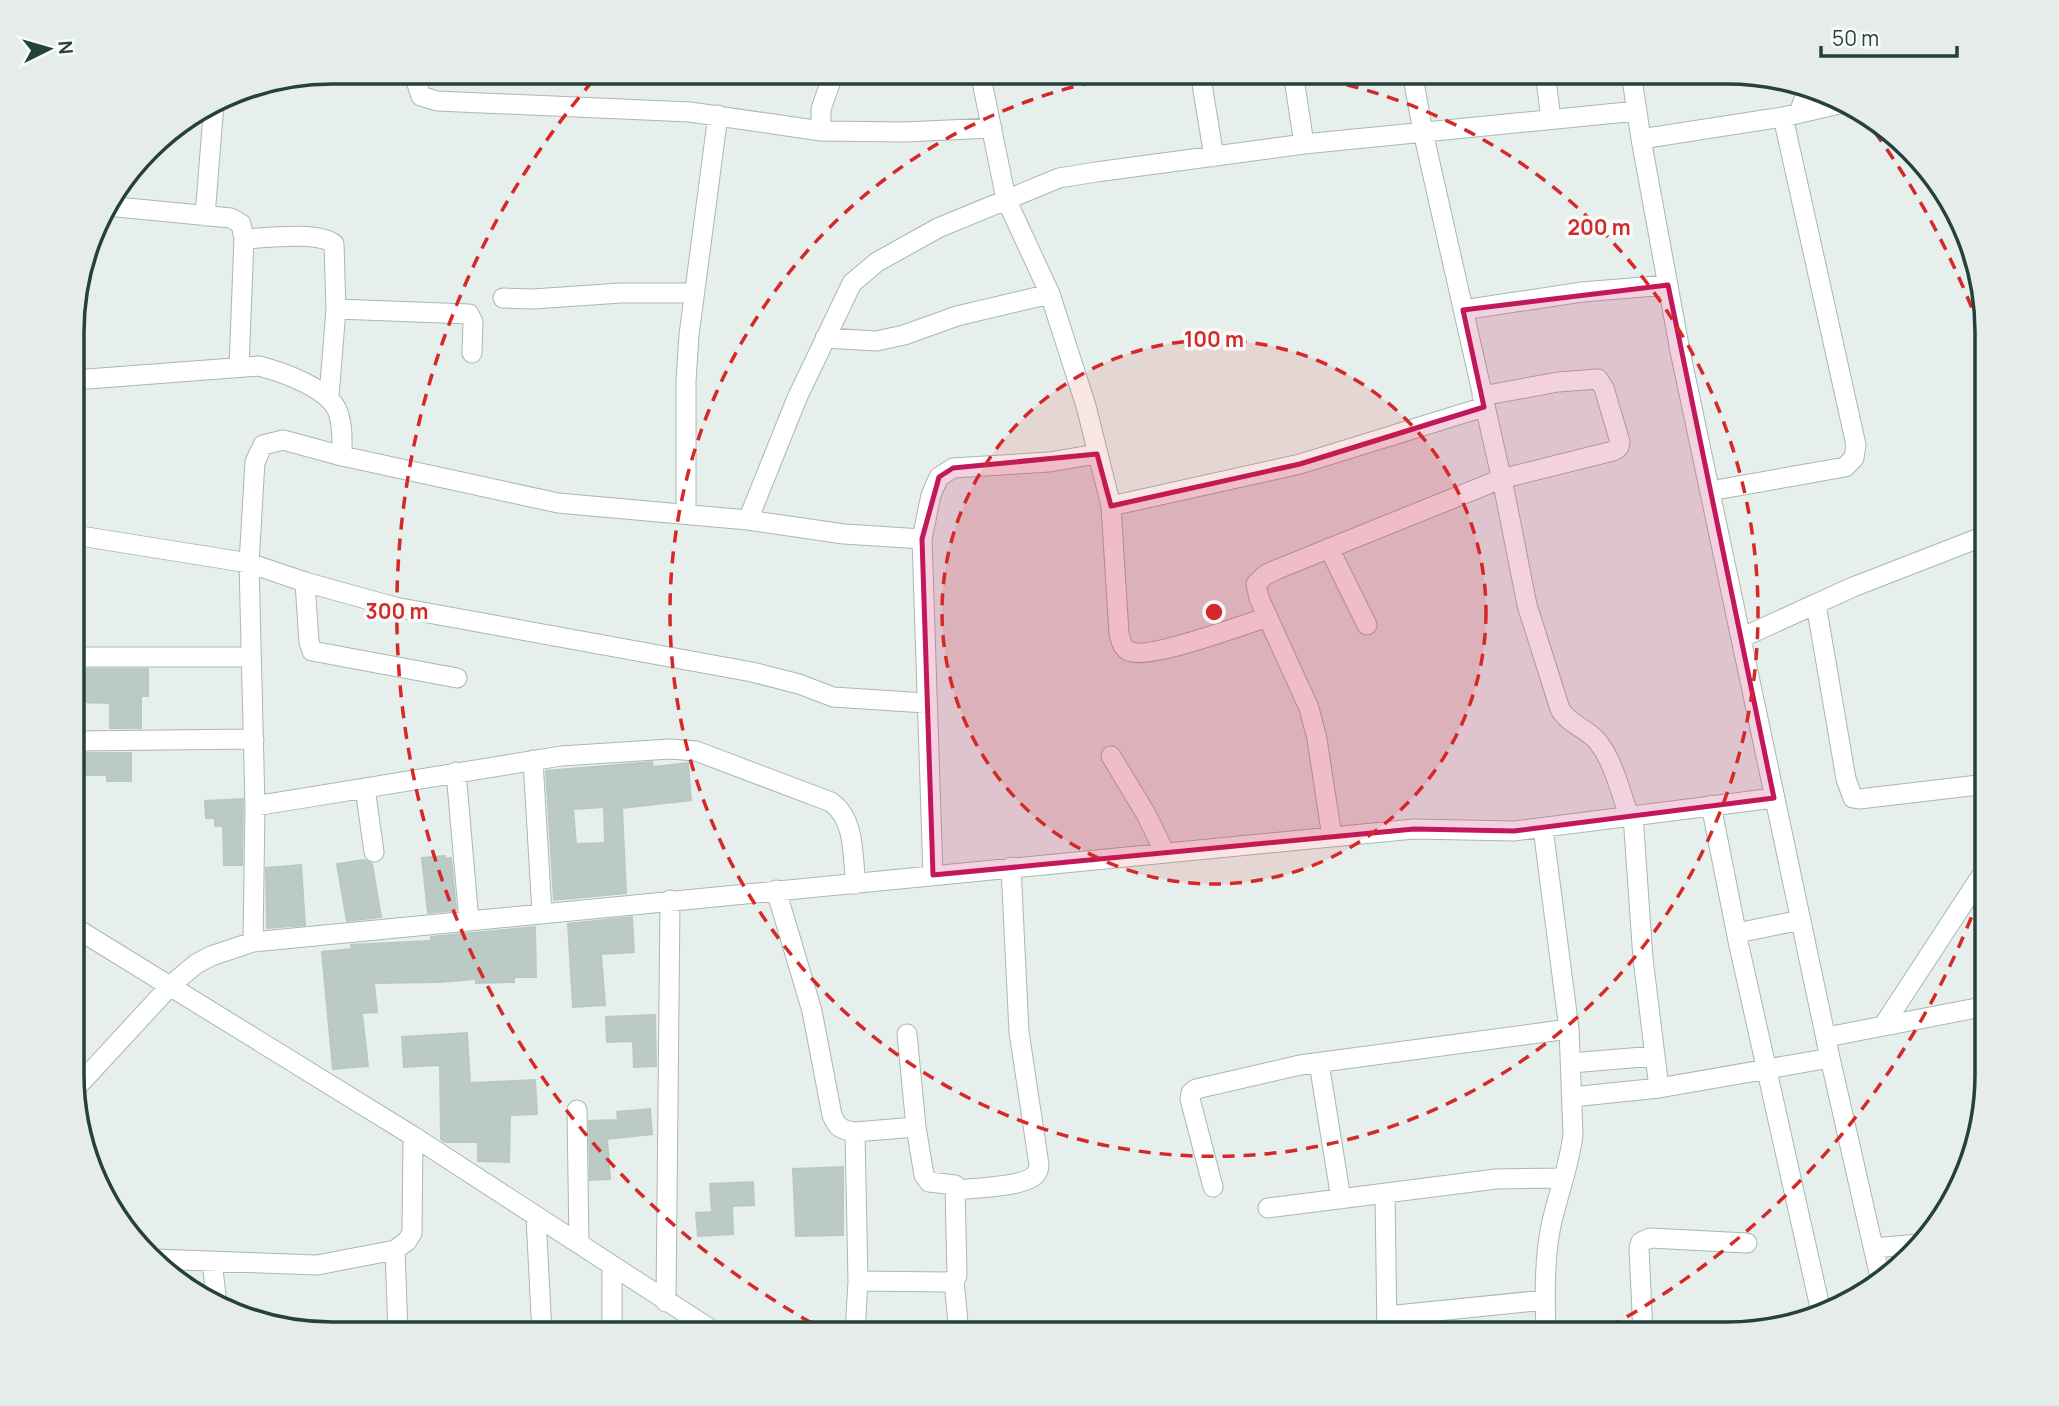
<svg xmlns="http://www.w3.org/2000/svg" width="2059" height="1406" font-family="Manrope,sans-serif">
<style>
.building{fill:#bbcac4;stroke:#b8c9c2;stroke-width:2;fill-rule:evenodd}
.lines{fill:none;stroke-linecap:round;stroke-linejoin:round}
.minor-casing{stroke:#a8b8b2;stroke-width:21}
.minor{stroke:#fff;stroke-width:19}
.marked{fill:#c2185b;fill-opacity:0.2;stroke:#c2185b;stroke-width:5;stroke-linejoin:round}
.ring{fill:none;stroke:#d62828;stroke-width:3.5;stroke-dasharray:12 9}
.rim{fill:none;stroke:#24423a;stroke-width:3.5}
.centre{fill:#d62828;stroke:#f7fbf9;stroke-width:3.5}
.ring-label{font-size:21px;text-anchor:middle;font-weight:bold;fill:#d62828;stroke:#f7fbf9;stroke-width:7;stroke-linejoin:round;paint-order:stroke}
</style>
<rect width="100%" height="100%" fill="#e6efeb"/>
<!-- building -->
<path class="building" d="M 74,669 L 148,669 L 148,696 L 141,696 L 141,728 L 110,728 L 110,703 L 74,702 Z
M 74,753 L 131,753 L 131,781 L 107,781 L 107,775 L 74,775 Z
M 652,762 L 653,767 L 688,763 L 691,800 L 622,808 L 626,893 L 554,900 L 546,771 ZM 604,807 L 605,843 L 576,844 L 573,809 Z
M 243,799 L 242,865 L 224,865 L 223,826 L 215,826 L 215,818 L 206,818 L 205,801 Z
M 445,856 L 445,859 L 451,858 L 456,910 L 428,913 L 422,858 Z
M 364,860 L 372,864 L 381,917 L 347,921 L 337,864 Z
M 301,865 L 305,925 L 267,928 L 266,868 Z
M 632,917 L 634,952 L 601,954 L 605,1005 L 573,1007 L 568,924 Z
M 535,927 L 536,977 L 514,977 L 514,982 L 476,983 L 476,979 L 440,982 L 374,983 L 377,1012 L 362,1013 L 368,1066 L 333,1069 L 322,952 L 352,949 L 351,945 L 431,941 L 431,937 Z
M 655,1015 L 656,1066 L 634,1067 L 633,1041 L 607,1042 L 606,1017 Z
M 467,1033 L 470,1083 L 535,1080 L 537,1114 L 510,1115 L 509,1162 L 478,1161 L 478,1142 L 445,1142 L 441,1139 L 440,1065 L 404,1067 L 402,1037 Z
M 650,1109 L 652,1134 L 607,1139 L 610,1179 L 590,1180 L 589,1121 L 618,1120 L 617,1112 Z
M 843,1167 L 843,1235 L 796,1236 L 793,1169 Z
M 753,1182 L 754,1205 L 732,1206 L 733,1234 L 698,1236 L 696,1213 L 712,1212 L 710,1184 Z"/>
<g class="lines">
<defs>
<path id="minor" d="M 416,72 L 416,81 L 421,96 L 437,101 L 690,112 L 821,131 L 904,132 L 992,128
M 980,72 L 1006,199 L 1050,294 L 1086,406 L 1111,506 L 1119,633 C 1121,640 1121,647 1129,651 C 1146,661 1246,624 1268,617
M 1200,72 L 1214,157
M 1293,72 L 1304,144
M 1412,72 L 1423,132 L 1505,494 L 1527,605 L 1560,709 C 1569,725 1587,728 1598,742 C 1614,762 1620,792 1629,815
M 1545,72 L 1551,119
M 1631,72 L 1641,139 L 1680,351 L 1830,1058 L 1880,1277
M 1799,113 L 1809,85
M 821,131 L 821,109 L 834,72
M 1641,139 L 1783,117 L 1844,103
M 107,206 L 231,218 L 241,224 L 244,239 L 239,367
M 205,216 L 214,103
M 244,239 C 266,238 318,231 334,244 L 336,309 L 329,397
M 503,298 L 533,299 L 621,293 L 694,293
M 336,309 L 469,314 L 473,322 L 472,353
M 1463,310 L 1582,292 L 1668,285
M 825,338 L 876,341 L 904,335 L 957,316 L 1050,294
M 74,380 L 259,366 C 282,372 329,388 338,412 C 343,426 342,441 342,456
M 1710,491 L 1845,467 L 1854,458 L 1856,445 L 1783,117
M 1111,506 L 1300,464 L 1484,407
M 686,513 L 686,381 L 689,335 L 718,115
M 748,520 L 797,398 L 852,283 L 877,262 L 938,228 L 1059,178 L 1096,172 L 1304,144 L 1637,111
M 74,535 L 249,563 L 305,582 L 395,607 L 752,672 L 799,684 L 833,697 L 926,703
M 1329,548 L 1367,625
M 305,582 L 309,642 L 312,651 L 457,678
M 1816,604 L 1846,779 L 1853,798 L 1859,799 L 1987,784
M 1741,638 L 1853,587 L 1987,535
M 74,657 L 251,657
M 74,741 L 254,739
M 1111,756 L 1146,814 L 1165,853
M 533,760 L 542,913
M 456,772 L 469,921
M 365,788 L 374,852
M 1711,805 L 1739,946 L 1821,1312
M 255,806 L 561,756 L 670,749 L 696,751 L 831,802 C 856,820 852,856 856,884
M 1633,815 L 1643,959 L 1659,1088
M 1543,828 L 1569,1029 L 1573,1135 C 1569,1168 1556,1199 1550,1231 C 1544,1265 1545,1300 1546,1334
M 1332,837 L 1317,739 L 1309,708 L 1259,598 L 1256,584 L 1265,575 L 1278,569 L 1501,479 L 1613,451 L 1619,447 L 1620,442 L 1604,388 L 1598,379 L 1558,382 L 1482,396
M 933,875 L 922,539 L 931,495 L 939,477 L 953,468 L 1049,462 L 1097,454
M 776,890 L 812,1011 L 832,1115 C 837,1128 842,1130 855,1132 L 858,1281 L 855,1334
M 74,927 L 413,1136 L 718,1334
M 1737,933 L 1801,920
M 253,942 L 255,806 L 249,563 L 255,462 L 263,445 L 283,440 L 342,456 L 558,503 L 748,520 L 844,534 L 922,539
M 1883,1026 L 1987,867
M 1827,1037 L 1987,1006
M 1319,1063 L 1341,1199
M 1571,1063 L 1655,1056
M 74,1090 L 171,985 L 196,964 L 211,956 L 253,942 L 1414,829 L 1514,831 L 1774,798
M 1572,1097 L 1659,1088 L 1830,1058
M 577,1110 L 579,1244
M 855,1132 L 916,1127
M 1213,1187 L 1190,1099 L 1191,1093 L 1196,1089 L 1300,1065 L 1569,1029
M 956,1190 C 973,1188 1024,1187 1035,1175 C 1039,1171 1038,1170 1039,1165 L 1019,1032 L 1011,867
M 1385,1193 L 1387,1334
M 1268,1208 L 1496,1179 L 1563,1178
M 536,1217 L 542,1334
M 1874,1248 L 1919,1244
M 395,1250 L 398,1334
M 154,1259 L 317,1265 L 395,1250 L 407,1241 L 412,1233 L 413,1136
M 212,1261 L 217,1304
M 612,1265 L 612,1334
M 954,1280 L 959,1334
M 858,1281 L 946,1282 L 954,1280 L 957,1276 L 955,1185 L 929,1182 L 924,1175 L 916,1127 L 907,1034
M 666,1302 L 670,900
M 1387,1316 L 1545,1300
M 1643,1334 L 1639,1248 L 1641,1242 L 1650,1238 L 1747,1243"/>
</defs>
<!-- minor casing -->
<use href="#minor" class="minor-casing"/>
<!-- minor -->
<use href="#minor" class="minor"/>
</g>
<!-- marked area -->
<path class="marked" d="M 1668,285 L 1774,798 L 1514,831 L 1414,829 L 933,875 L 922,539 L 939,477 L 953,468 L 1097,454 L 1111,506 L 1300,464 L 1484,407 L 1463,310 Z"/>
<!-- distance rings -->
<circle cx="1214" cy="612" r="272" fill="#d62828" fill-opacity=".12"/>
<g class="ring">
<circle cx="1214" cy="612" r="272"/>
<path d="M1285 73A544 544 0 1 1 1143 73"/>
<path d="M1986 878A817 817 0 0 1 1598 1333M830 1333A817 817 0 0 1 597 76M1862 115A817 817 0 0 1 1986 346"/>
</g>
<!-- crop -->
<path d="M0 0H2059V1406H0ZM332 84H1727A248 248 0 0 1 1975 332V1074A248 248 0 0 1 1727 1322H332A248 248 0 0 1 84 1074V332A248 248 0 0 1 332 84Z" fill="#e6ecea" fill-rule="evenodd"/>
<path class="rim" d="M332 84H1727A248 248 0 0 1 1975 332V1074A248 248 0 0 1 1727 1322H332A248 248 0 0 1 84 1074V332A248 248 0 0 1 332 84Z"/>
<circle cx="1214" cy="612" r="10" class="centre"/>
<g class="ring-label">
<text x="1599" y="235">200 m</text>
<text x="1214" y="347">100 m</text>
<text x="397" y="619">300 m</text>
</g>
<!-- north arrow -->
<g transform="translate(49 49) rotate(85)" stroke="#f7fbf9" stroke-width="5" paint-order="stroke">
<path d="M0-5L12 26L0 18L-12 26Z" fill="#24423a"/>
<text y="-10" font-size="19" font-weight="bold" text-anchor="middle" fill="#24423a">N</text>
</g>
<!-- scale -->
<path d="M1821 46v10h136v-10" fill="none" stroke="#24423a" stroke-width="3.5"/>
<text x="1832" y="46" font-size="21" fill="#24423a" stroke="#f7fbf9" stroke-width="5" paint-order="stroke">50 m</text>
</svg>
